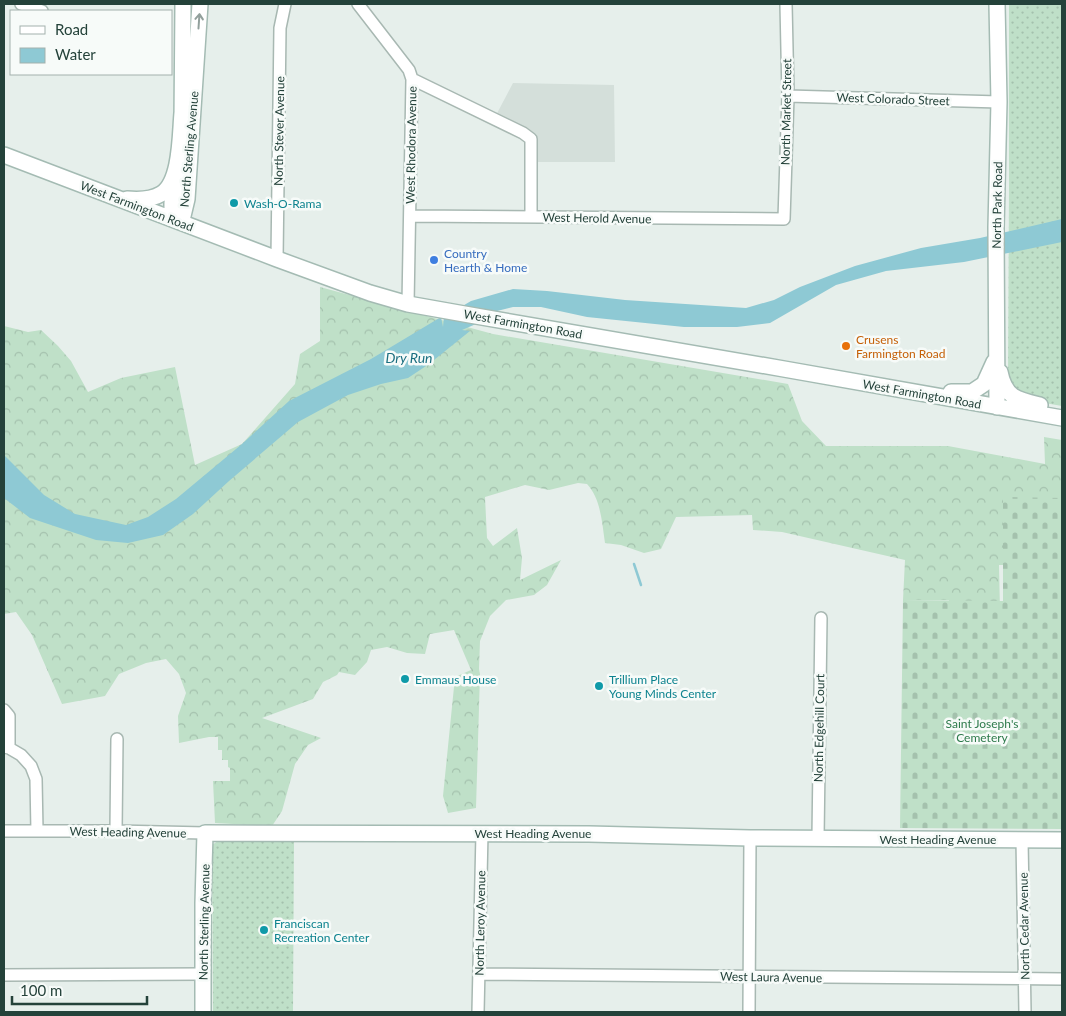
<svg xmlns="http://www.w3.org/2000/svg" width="1066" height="1016" font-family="Lato,sans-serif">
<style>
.built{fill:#d4dfda}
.grass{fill:url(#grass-dots)}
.forest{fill:url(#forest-crowns)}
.cemetery{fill:url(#cemetery-stones)}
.water{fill:#8ec9d4}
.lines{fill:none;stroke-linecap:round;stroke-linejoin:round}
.stream{stroke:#8ec9d4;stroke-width:2.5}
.street-casing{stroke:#a8b8b2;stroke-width:14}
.secondary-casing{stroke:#a4bbb3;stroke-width:18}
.street{stroke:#fff;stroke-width:11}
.secondary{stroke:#fff;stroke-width:15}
.oneway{stroke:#92a09c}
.culture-dot{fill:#0f9aa8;stroke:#f7fbf9;stroke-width:2}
.shop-dot{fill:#3f7fe0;stroke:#f7fbf9;stroke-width:2}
.food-dot{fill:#e8710a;stroke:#f7fbf9;stroke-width:2}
.labels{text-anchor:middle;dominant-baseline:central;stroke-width:5;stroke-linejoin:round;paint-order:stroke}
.street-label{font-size:12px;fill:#24423a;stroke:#f7fbf9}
.culture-label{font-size:12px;fill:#0d838f;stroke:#f7fbf9;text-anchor:start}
.shop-label{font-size:12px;fill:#366cbe;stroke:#f7fbf9;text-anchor:start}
.food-label{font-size:12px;fill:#c56008;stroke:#f7fbf9;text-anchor:start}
.park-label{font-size:12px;fill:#2d7a4b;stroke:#f7fbf9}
.water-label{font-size:14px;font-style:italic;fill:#1c6f80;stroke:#f7fbf9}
</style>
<defs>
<pattern id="grass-dots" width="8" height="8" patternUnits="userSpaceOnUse" patternTransform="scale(1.25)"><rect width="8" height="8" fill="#bfe0c8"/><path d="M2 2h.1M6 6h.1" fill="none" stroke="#a4c1ad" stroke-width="1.8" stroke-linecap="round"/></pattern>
<pattern id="forest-crowns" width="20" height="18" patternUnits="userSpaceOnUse" patternTransform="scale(1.25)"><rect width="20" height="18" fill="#bfe0c8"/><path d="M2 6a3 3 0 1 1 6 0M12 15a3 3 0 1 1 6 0" fill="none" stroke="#a4c1ad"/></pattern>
<pattern id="cemetery-stones" width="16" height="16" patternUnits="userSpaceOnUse" patternTransform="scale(1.25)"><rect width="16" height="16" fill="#bfe0c8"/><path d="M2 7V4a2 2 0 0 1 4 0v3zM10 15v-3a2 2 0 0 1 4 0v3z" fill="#a4c1ad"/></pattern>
</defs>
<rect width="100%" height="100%" fill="#e6efeb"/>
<!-- built -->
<path class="built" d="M 513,83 L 614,85 L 615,162 L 531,162 L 531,139 L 494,119 Z"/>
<!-- grass -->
<path class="grass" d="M 1009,4 L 1062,4 L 1062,406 L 1022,399 L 1008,382 L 1009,188 Z
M 218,841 L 294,842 L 293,1012 L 213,1012 L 212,845 Z"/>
<!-- forest -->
<path class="forest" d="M 320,287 L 493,334 L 788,384 L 802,421 L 826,446 L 948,446 L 1045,464 L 1044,437 L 1062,440 L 1062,517 L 1018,565 L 999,565 L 1000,611 L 949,612 L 949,600 L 903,600 L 905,560 L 782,532 L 753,530 L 752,515 L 676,517 L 661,549 L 644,553 L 621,545 L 605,543 C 602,523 601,499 587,484 L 578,483 L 549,490 L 525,485 L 485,497 L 487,538 L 493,546 L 517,528 L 522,558 L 520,580 L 561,560 L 547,585 L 534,595 L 506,600 L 490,616 L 480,641 L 479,669 L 480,674 L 476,808 L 448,813 L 443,796 L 455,677 L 471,670 L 454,630 L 430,634 L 425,654 L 407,653 L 387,647 L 371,650 L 367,662 L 355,675 L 339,672 L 337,675 L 323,682 L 313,699 L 262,718 L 321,738 L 308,745 L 295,764 L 282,811 L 272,826 L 215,823 L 213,781 L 230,781 L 230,768 L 228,767 L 228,760 L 222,760 L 222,750 L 218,750 L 218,737 L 209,737 L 179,743 L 178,716 L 186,693 L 179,674 L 166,659 L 146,663 L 119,674 L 105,696 L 62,704 L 32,635 L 16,612 L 4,614 L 4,326 L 28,332 L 41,330 L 58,346 L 71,361 L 88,392 L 121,378 L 175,367 L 195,465 L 242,444 L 295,384 L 300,354 L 320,341 Z"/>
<!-- cemetery -->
<path class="cemetery" d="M 1003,497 L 1062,498 L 1062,829 L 900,828 L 903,600 L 1003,601 Z"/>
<!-- water -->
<path class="water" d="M 1062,219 L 1062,242 L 964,262 L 886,271 L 836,285 L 770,323 L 737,327 L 684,327 L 587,317 L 541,307 L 513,307 L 497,311 L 476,324 L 462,330 L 470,331 L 429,364 L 408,378 L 381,384 L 348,395 L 298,422 L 229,481 L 193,514 L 163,535 L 128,543 L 96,540 L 30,518 L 4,498 L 4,455 L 44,495 L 75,514 L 126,525 L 148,517 L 176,499 L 242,444 L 289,401 L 371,359 L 441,317 L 443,327 L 444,317 L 471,301 L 513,289 L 547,291 L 625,300 L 746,308 L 774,300 L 800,287 L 855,266 L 921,248 L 980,238 Z"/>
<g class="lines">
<!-- stream -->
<path class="stream" d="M 634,564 L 641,585"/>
<defs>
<path id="street" d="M 21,4 L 42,11
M 358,4 L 409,70 L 412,79 L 408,304
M 412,79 L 523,133 L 531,139 L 531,217
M 788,96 L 999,102
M 411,216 L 784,219 L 788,96 L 786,4
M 277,259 L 280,28 L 285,4
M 4,710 L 9,716 L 9,748
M 4,747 L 9,748 L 21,755 L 31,766 L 36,779 L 37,831
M 4,831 L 116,831 L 205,833
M 116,831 L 117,739
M 818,838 L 821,618
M 1022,840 L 1025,1012
M 479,974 L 1062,979
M 4,975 L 203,974
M 478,1012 L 482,833
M 749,1012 L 750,838"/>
<path id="secondary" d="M 182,121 L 183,4
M 4,155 L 277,259 L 370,293 L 408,304 L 470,315 L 784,369 L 1062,418
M 127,199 C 138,200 151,200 161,194 C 181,182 180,134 182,113
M 172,219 L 183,216 L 187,199 L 200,4
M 172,219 L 172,203 L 178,183 L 180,164
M 1000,372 C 1005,398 1018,400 1040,405
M 951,392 L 972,392 L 984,384 L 994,362
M 997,407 L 996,227 L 999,102 L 997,4
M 203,1012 L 203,903 L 205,833 L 589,834 L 750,838 L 1062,840"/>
</defs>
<!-- street casing -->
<use href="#street" class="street-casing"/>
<!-- secondary casing -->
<use href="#secondary" class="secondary-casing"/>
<!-- street -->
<use href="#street" class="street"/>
<!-- secondary -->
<use href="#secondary" class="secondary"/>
</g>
<!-- one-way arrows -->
<defs><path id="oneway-shaft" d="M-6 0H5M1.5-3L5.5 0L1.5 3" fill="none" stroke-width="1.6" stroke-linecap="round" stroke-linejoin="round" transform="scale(1.25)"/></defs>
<use class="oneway" href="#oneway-shaft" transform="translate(199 21) rotate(-86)"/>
<!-- markers -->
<g class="culture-dot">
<circle cx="234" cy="203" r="5"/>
<circle cx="405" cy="679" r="5"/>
<circle cx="599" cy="686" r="5"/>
<circle cx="264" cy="930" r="5"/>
</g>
<circle class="shop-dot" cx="434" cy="260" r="5"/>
<circle class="food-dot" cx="846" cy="346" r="5"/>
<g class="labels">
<!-- street labels -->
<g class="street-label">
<text transform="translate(893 99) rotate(2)">West Colorado Street</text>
<text transform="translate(786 112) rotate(-89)">North Market Street</text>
<text transform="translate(279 131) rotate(-89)">North Stever Avenue</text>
<text transform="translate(411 145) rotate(-89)">West Rhodora Avenue</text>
<text transform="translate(189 149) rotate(-85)">North Sterling Avenue</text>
<text transform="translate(997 205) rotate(-89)">North Park Road</text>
<text transform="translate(137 206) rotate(21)">West Farmington Road</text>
<text transform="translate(597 218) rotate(1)">West Herold Avenue</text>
<text transform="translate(523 324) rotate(10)">West Farmington Road</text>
<text transform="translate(922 394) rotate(10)">West Farmington Road</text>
<text transform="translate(819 728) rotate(-89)">North Edgehill Court</text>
<text transform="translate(128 832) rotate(1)">West Heading Avenue</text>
<text x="533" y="833">West Heading Avenue</text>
<text x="938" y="839">West Heading Avenue</text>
<text transform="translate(204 922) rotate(-89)">North Sterling Avenue</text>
<text transform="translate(480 923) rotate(-89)">North Leroy Avenue</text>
<text transform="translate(1024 926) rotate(-91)">North Cedar Avenue</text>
<text transform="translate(771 977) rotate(1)">West Laura Avenue</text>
</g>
<!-- culture labels -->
<g class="culture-label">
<text x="244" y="203">Wash-O-Rama</text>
<text x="415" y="679">Emmaus House</text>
<text x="609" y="679">Trillium Place<tspan x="609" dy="14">Young Minds Center</tspan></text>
<text x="274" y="923">Franciscan<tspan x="274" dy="14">Recreation Center</tspan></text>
</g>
<!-- shop labels -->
<g class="shop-label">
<text x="444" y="253">Country<tspan x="444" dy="14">Hearth &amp; Home</tspan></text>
</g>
<!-- food labels -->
<g class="food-label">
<text x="856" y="339">Crusens<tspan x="856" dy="14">Farmington Road</tspan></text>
</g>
<!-- park labels -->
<g class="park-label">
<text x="982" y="723">Saint Joseph's<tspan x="982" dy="14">Cemetery</tspan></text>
</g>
<!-- water labels -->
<g class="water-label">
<text x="409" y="357">Dry Run</text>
</g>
</g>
<!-- border -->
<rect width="1066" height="1016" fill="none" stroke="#24423a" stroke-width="10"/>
<!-- legend -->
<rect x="10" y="10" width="162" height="65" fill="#f7fbf9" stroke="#a3b1ad"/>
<rect x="20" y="26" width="25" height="8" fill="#ffffff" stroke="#a3b1ad"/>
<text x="55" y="35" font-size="15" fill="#24423a">Road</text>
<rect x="20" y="48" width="25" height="15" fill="#8ec9d4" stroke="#a3b1ad"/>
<text x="55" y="60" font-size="15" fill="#24423a">Water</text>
<!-- scale -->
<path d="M12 996v8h135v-8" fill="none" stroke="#24423a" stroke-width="2.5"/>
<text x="20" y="996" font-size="15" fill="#24423a" stroke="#f7fbf9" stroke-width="4" paint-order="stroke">100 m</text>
</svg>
